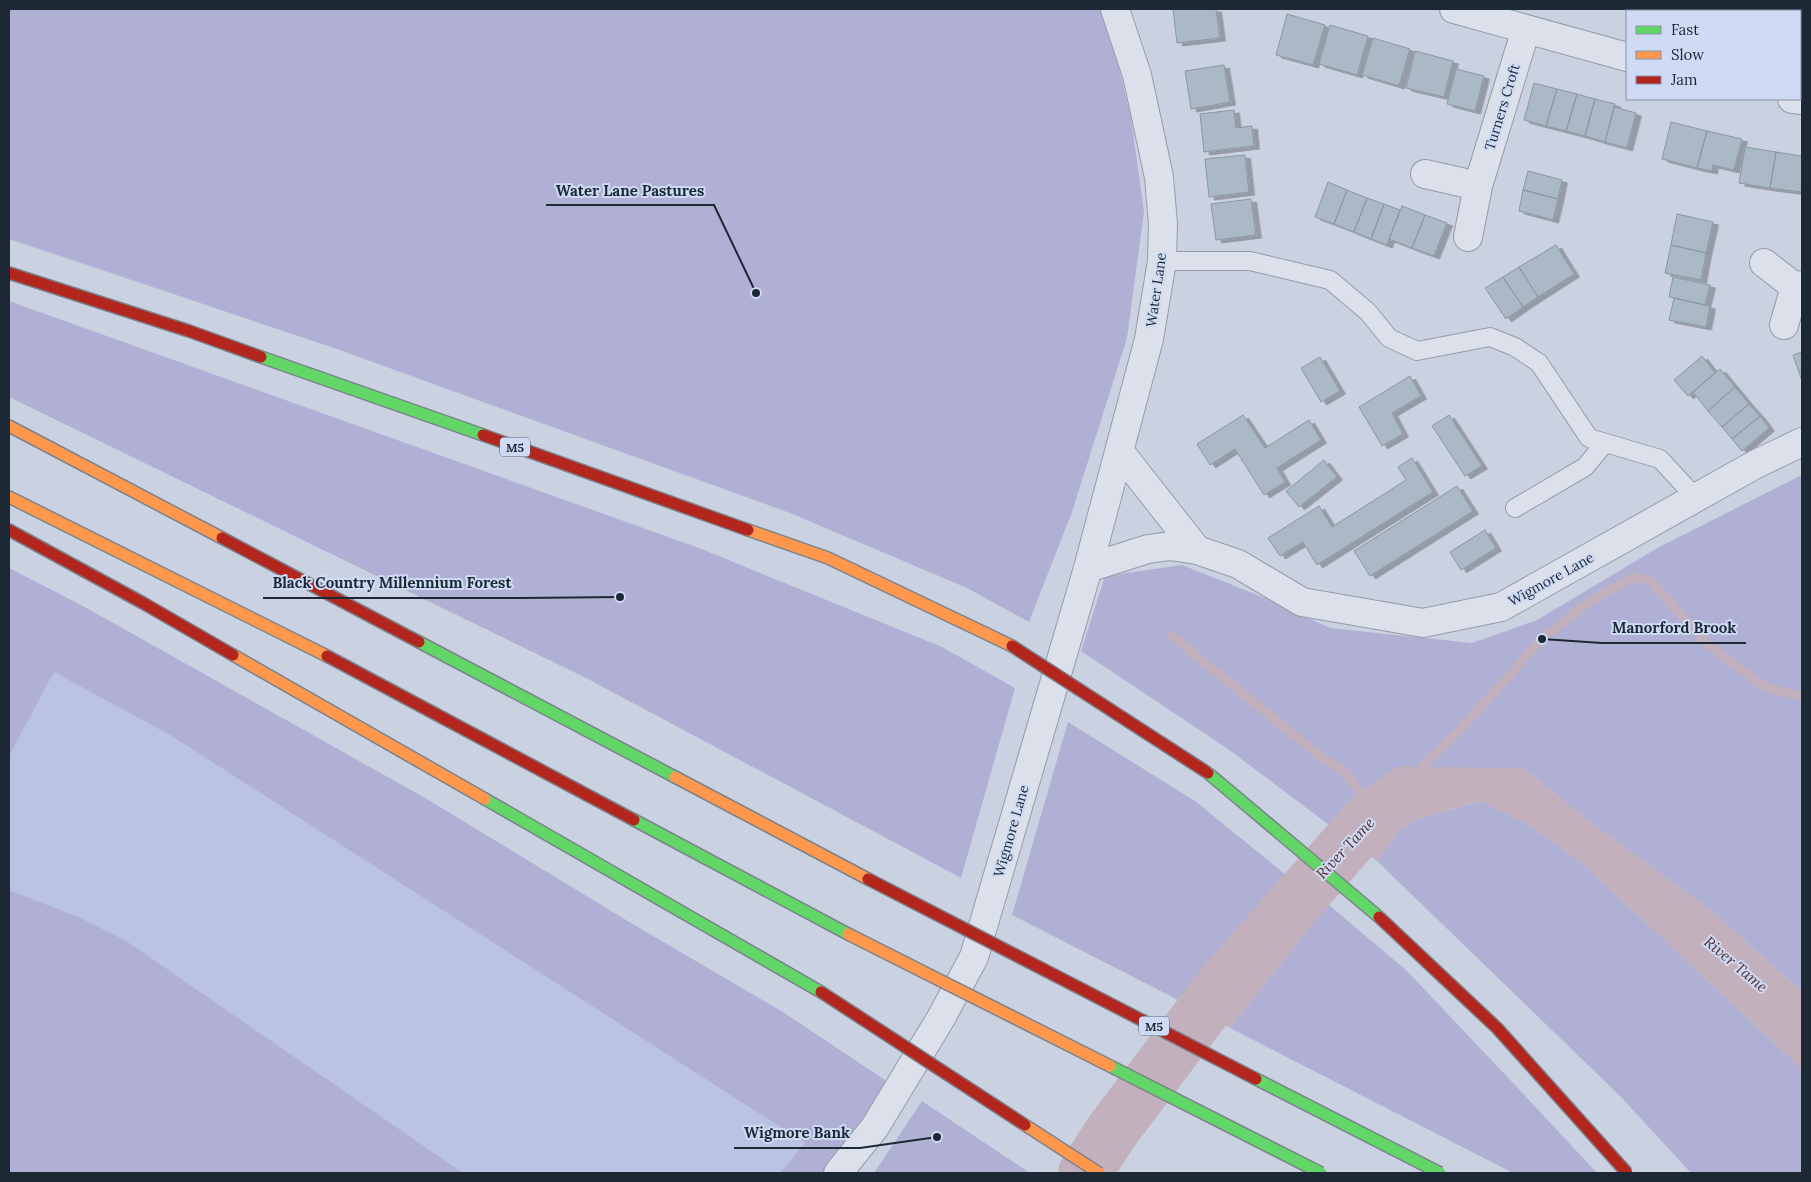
<svg xmlns="http://www.w3.org/2000/svg" width="1811" height="1182" font-family="Lora,serif">
<style>
.farmland{fill:#bac3e2}
.green{fill:#b0b0d5}
.water{fill:#c2b1bc}
.lines{fill:none;stroke-linecap:round;stroke-linejoin:round}
.stream{stroke:#c2b1bc;stroke-width:9}
.river{stroke:#c2b1bc;stroke-width:54}
.building{fill:#abb8c6;stroke:#8a96a2;filter:url(#shadow)}
.lane-casing{stroke:#949ba7;stroke-width:20}
.street-casing{stroke:#949ba7;stroke-width:30}
.fast-casing{stroke:#7a828c;stroke-width:14}
.slow-casing{stroke:#7a828c;stroke-width:14}
.jam-casing{stroke:#7a828c;stroke-width:14}
.lane{stroke:#dce0ea;stroke-width:18}
.street{stroke:#dce0ea;stroke-width:28}
.fast{stroke:#63d668;stroke-width:11}
.slow{stroke:#ff974d;stroke-width:11}
.jam{stroke:#b3261e;stroke-width:11}
.fast-bridge-casing{stroke:#7a828c;stroke-width:14;stroke-linecap:butt}
.slow-bridge-casing{stroke:#7a828c;stroke-width:14;stroke-linecap:butt}
.jam-bridge-casing{stroke:#7a828c;stroke-width:14;stroke-linecap:butt}
.fast-bridge{stroke:#63d668;stroke-width:11}
.slow-bridge{stroke:#ff974d;stroke-width:11}
.jam-bridge{stroke:#b3261e;stroke-width:11}
.labels{text-anchor:middle;dominant-baseline:central;stroke-width:4;stroke-linejoin:round;paint-order:stroke}
.shield{fill:#cfdaf4;stroke:#525e6e;stroke-width:1}
.shield-label{font-size:12px;font-weight:bold;fill:#1c2935}
.street-label{font-size:14px;fill:#1c2935;stroke:#cfdaf4}
.water-label{font-size:15px;font-style:italic;fill:#542c2f;stroke:#cfdaf4}
.leader{fill:none;stroke:#1c2935;stroke-width:2}
.callout-dot{fill:#1c2935;stroke:#cfdaf4;stroke-width:2}
.callout-label{font-size:15px;text-anchor:middle;font-weight:bold;fill:#1c2935;stroke:#cfdaf4;stroke-width:4;stroke-linejoin:round;paint-order:stroke}
</style>
<defs>
<filter id="shadow"><feDropShadow dx="5.5" dy="3" stdDeviation="0" flood-color="#0004"/></filter>
</defs>
<rect width="100%" height="100%" fill="#cad2e2"/>
<!-- farmland -->
<path class="farmland" d="M 55,670 L 170,735 L 805,1143 L 780,1173 L 463,1173 L 125,940 L 81,918 L 9,890 L 9,756 Z"/>
<!-- green -->
<path class="green" d="M 9,9 L 1105,9 L 1131,118 L 1144,212 L 1127,338 L 1072,512 L 1029,622 L 967,588 L 790,513 L 334,348 L 9,239 Z
M 9,301 L 699,548 L 942,647 L 1015,688 L 961,878 L 586,678 L 9,397 Z
M 1802,475 L 1802,992 L 1714,913 L 1585,818 L 1523,768 L 1365,799 L 1341,834 L 1228,749 L 1081,651 L 1105,576 L 1182,565 L 1260,596 L 1330,628 L 1472,643 L 1537,620 L 1659,547 Z
M 9,568 L 81,605 L 427,799 L 631,923 L 783,1012 L 888,1082 L 844,1148 L 821,1173 L 780,1173 L 805,1143 L 170,735 L 54,672 L 9,756 Z
M 1068,722 L 1195,801 L 1291,879 L 1186,1004 L 1012,915 Z
M 1481,801 L 1528,824 L 1582,863 L 1802,1069 L 1802,1173 L 1691,1173 L 1620,1096 L 1377,861 L 1405,823 Z
M 9,890 L 81,918 L 125,940 L 463,1173 L 9,1173 Z
M 1328,904 L 1408,972 L 1514,1084 L 1597,1173 L 1513,1173 L 1230,1028 Z
M 922,1101 L 1030,1173 L 874,1173 Z"/>
<!-- water -->
<path class="water" d="M 1422,767 L 1523,768 L 1585,818 L 1714,913 L 1802,992 L 1802,1069 L 1582,863 L 1528,824 L 1480,801 L 1405,823 L 1377,861 L 1341,834 L 1365,799 Z
M 1291,879 L 1328,904 L 1230,1028 L 1186,1004 Z"/>
<g class="lines">
<!-- stream -->
<path class="stream" d="M 1171,635 L 1322,758 L 1343,770 L 1365,799 L 1367,811
M 1418,777 L 1422,767 L 1460,730 L 1542,639 L 1590,601 L 1634,577 L 1650,580 L 1706,643 L 1766,688 L 1802,696"/>
<!-- river -->
<path class="river" d="M 1085,1173 L 1112,1131 L 1222,986 L 1369,819 L 1407,793"/>
</g>
<!-- building -->
<path class="building" d="M 1173,9 L 1216,9 L 1220,38 L 1177,43 Z
M 1669,9 L 1753,9 L 1752,11 L 1678,11 Z
M 1287,14 L 1325,25 L 1313,65 L 1276,55 Z
M 1330,25 L 1368,36 L 1357,75 L 1319,64 Z
M 1373,38 L 1410,49 L 1399,86 L 1362,75 Z
M 1415,51 L 1453,61 L 1444,97 L 1406,88 Z
M 1224,65 L 1230,102 L 1191,109 L 1185,71 Z
M 1456,69 L 1484,76 L 1475,111 L 1447,104 Z
M 1534,83 L 1557,89 L 1546,126 L 1524,120 Z
M 1557,89 L 1577,94 L 1566,131 L 1546,126 Z
M 1577,94 L 1595,99 L 1585,136 L 1566,131 Z
M 1595,99 L 1615,104 L 1605,142 L 1585,136 Z
M 1614,107 L 1636,113 L 1627,148 L 1605,142 Z
M 1234,110 L 1236,128 L 1252,126 L 1254,146 L 1204,152 L 1200,114 Z
M 1671,122 L 1707,131 L 1697,168 L 1662,159 Z
M 1707,131 L 1742,139 L 1734,170 L 1713,165 L 1712,171 L 1697,168 Z
M 1745,147 L 1776,152 L 1770,188 L 1739,183 Z
M 1776,152 L 1802,156 L 1802,192 L 1770,188 Z
M 1245,155 L 1249,192 L 1209,197 L 1205,159 Z
M 1528,171 L 1562,180 L 1558,199 L 1523,190 Z
M 1328,182 L 1347,190 L 1334,224 L 1315,217 Z
M 1347,190 L 1367,198 L 1354,232 L 1334,224 Z
M 1523,190 L 1558,199 L 1553,220 L 1519,211 Z
M 1367,198 L 1384,204 L 1371,239 L 1354,232 Z
M 1251,199 L 1256,235 L 1216,240 L 1211,204 Z
M 1384,204 L 1400,210 L 1387,245 L 1371,239 Z
M 1402,206 L 1425,215 L 1412,248 L 1389,239 Z
M 1677,214 L 1713,222 L 1706,253 L 1671,245 Z
M 1425,215 L 1447,223 L 1434,256 L 1412,248 Z
M 1556,245 L 1574,274 L 1538,297 L 1519,267 Z
M 1671,245 L 1706,253 L 1701,280 L 1665,273 Z
M 1519,267 L 1538,297 L 1523,307 L 1503,277 Z
M 1503,277 L 1523,307 L 1506,319 L 1485,288 Z
M 1673,277 L 1710,285 L 1705,305 L 1669,297 Z
M 1674,298 L 1710,306 L 1706,327 L 1669,320 Z
M 1802,352 L 1802,381 L 1793,355 Z
M 1702,356 L 1715,373 L 1688,396 L 1674,380 Z
M 1320,357 L 1340,391 L 1321,402 L 1301,368 Z
M 1720,369 L 1735,387 L 1708,411 L 1693,392 Z
M 1410,376 L 1421,396 L 1392,413 L 1403,434 L 1382,446 L 1359,407 Z
M 1735,387 L 1749,404 L 1722,427 L 1708,411 Z
M 1749,404 L 1760,416 L 1732,439 L 1722,427 Z
M 1243,415 L 1265,448 L 1309,420 L 1321,440 L 1277,468 L 1285,482 L 1264,495 L 1235,449 L 1210,465 L 1197,444 Z
M 1449,415 L 1482,466 L 1465,476 L 1432,426 Z
M 1760,416 L 1769,428 L 1742,451 L 1732,439 Z
M 1412,458 L 1433,492 L 1317,565 L 1303,542 L 1280,556 L 1268,538 L 1319,506 L 1332,527 L 1406,480 L 1398,467 Z
M 1324,460 L 1337,477 L 1299,507 L 1286,491 Z
M 1457,486 L 1473,511 L 1370,576 L 1354,551 Z
M 1485,530 L 1496,548 L 1461,570 L 1450,552 Z"/>
<g class="lines">
<defs>
<path id="lane" d="M 1781,11 L 1782,9
M 1162,261 L 1250,261 L 1330,280 L 1368,312 L 1389,338 L 1417,351 L 1490,337 L 1515,347 L 1539,363 L 1589,438 L 1660,459 L 1696,498
M 1515,508 L 1585,467 L 1605,443"/>
<path id="street" d="M 1454,9 L 1627,57
M 1792,99 L 1802,100
M 1425,174 L 1478,186
M 1468,237 L 1478,186 L 1526,29
M 1764,263 L 1795,287 L 1802,285
M 1784,325 L 1795,287
M 1120,452 L 1197,550
M 1088,568 L 1148,549 L 1170,546 L 1197,550 L 1238,564 L 1302,602 L 1423,623 L 1501,607 L 1756,464 L 1802,442
M 838,1173 L 875,1127 L 941,1018 L 974,957 L 1088,568 L 1149,339 L 1162,261 L 1163,224 L 1159,177 L 1137,75 L 1115,9"/>
<path id="fast" d="M 261,357 L 483,435
M 419,642 L 675,777
M 485,799 L 821,992
M 634,820 L 848,934"/>
<path id="slow" d="M 9,426 L 222,538
M 9,497 L 327,656
M 748,530 L 828,558 L 1012,646
M 233,655 L 485,799
M 675,777 L 868,879"/>
<path id="jam" d="M 9,273 L 189,331 L 261,357
M 483,435 L 748,530
M 9,530 L 143,603 L 233,655
M 222,538 L 419,642
M 327,656 L 634,820"/>
</defs>
<!-- lane casing -->
<use href="#lane" class="lane-casing"/>
<!-- street casing -->
<use href="#street" class="street-casing"/>
<!-- fast casing -->
<use href="#fast" class="fast-casing"/>
<!-- slow casing -->
<use href="#slow" class="slow-casing"/>
<!-- jam casing -->
<use href="#jam" class="jam-casing"/>
<!-- lane -->
<use href="#lane" class="lane"/>
<!-- street -->
<use href="#street" class="street"/>
<!-- fast -->
<use href="#fast" class="fast"/>
<!-- slow -->
<use href="#slow" class="slow"/>
<!-- jam -->
<use href="#jam" class="jam"/>
<defs>
<path id="fast-bridge" d="M 1208,773 L 1379,917
M 1110,1066 L 1321,1173
M 1256,1079 L 1440,1173"/>
<path id="slow-bridge" d="M 848,934 L 1110,1066
M 1025,1125 L 1099,1173"/>
<path id="jam-bridge" d="M 1012,646 L 1208,773
M 868,879 L 1256,1079
M 1379,917 L 1497,1028 L 1627,1173
M 821,992 L 1025,1125"/>
</defs>
<!-- fast-bridge casing -->
<use href="#fast-bridge" class="fast-bridge-casing"/>
<!-- slow-bridge casing -->
<use href="#slow-bridge" class="slow-bridge-casing"/>
<!-- jam-bridge casing -->
<use href="#jam-bridge" class="jam-bridge-casing"/>
<!-- fast-bridge -->
<use href="#fast-bridge" class="fast-bridge"/>
<!-- slow-bridge -->
<use href="#slow-bridge" class="slow-bridge"/>
<!-- jam-bridge -->
<use href="#jam-bridge" class="jam-bridge"/>
</g>
<g class="labels">
<!-- shield labels -->
<g class="shield">
<rect x="500" y="437.5" width="30" height="19" rx="4"/>
<rect x="1139" y="1016.5" width="30" height="19" rx="4"/>
</g>
<g class="shield-label">
<text x="515" y="447">M5</text>
<text x="1154" y="1026">M5</text>
</g>
<!-- street labels -->
<g class="street-label">
<text transform="translate(1502 107) rotate(-73)">Turners Croft</text>
<text transform="translate(1156 290) rotate(-82)">Water Lane</text>
<text transform="translate(1551 579) rotate(-29)">Wigmore Lane</text>
<text transform="translate(1011 831) rotate(-74)">Wigmore Lane</text>
</g>
<!-- water labels -->
<g class="water-label">
<text transform="translate(1345 848) rotate(-47)">River Tame</text>
<text transform="translate(1736 964) rotate(40)">River Tame</text>
</g>
</g>
<!-- callouts -->
<path class="leader" d="M756 293L714 205H546M620 597L522 598H263M1542 639L1602 643H1746M937 1137L860 1148H734"/>
<g class="callout-dot">
<circle cx="756" cy="293" r="5"/>
<circle cx="620" cy="597" r="5"/>
<circle cx="1542" cy="639" r="5"/>
<circle cx="937" cy="1137" r="5"/>
</g>
<g class="callout-label">
<text x="630" y="196">Water Lane Pastures</text>
<text x="392" y="588">Black Country Millennium Forest</text>
<text x="1674" y="633">Manorford Brook</text>
<text x="797" y="1138">Wigmore Bank</text>
</g>
<!-- border -->
<rect width="1811" height="1182" fill="none" stroke="#1c2935" stroke-width="20"/>
<!-- legend -->
<rect x="1626" y="10" width="175" height="90" fill="#cfdaf4" stroke="#8793a8"/>
<rect x="1636" y="26" width="25" height="8" fill="#63d668" stroke="#8793a8"/>
<text x="1671" y="35" font-size="15" fill="#1c2935">Fast</text>
<rect x="1636" y="51" width="25" height="8" fill="#ff974d" stroke="#8793a8"/>
<text x="1671" y="60" font-size="15" fill="#1c2935">Slow</text>
<rect x="1636" y="76" width="25" height="8" fill="#b3261e" stroke="#8793a8"/>
<text x="1671" y="85" font-size="15" fill="#1c2935">Jam</text>
</svg>
